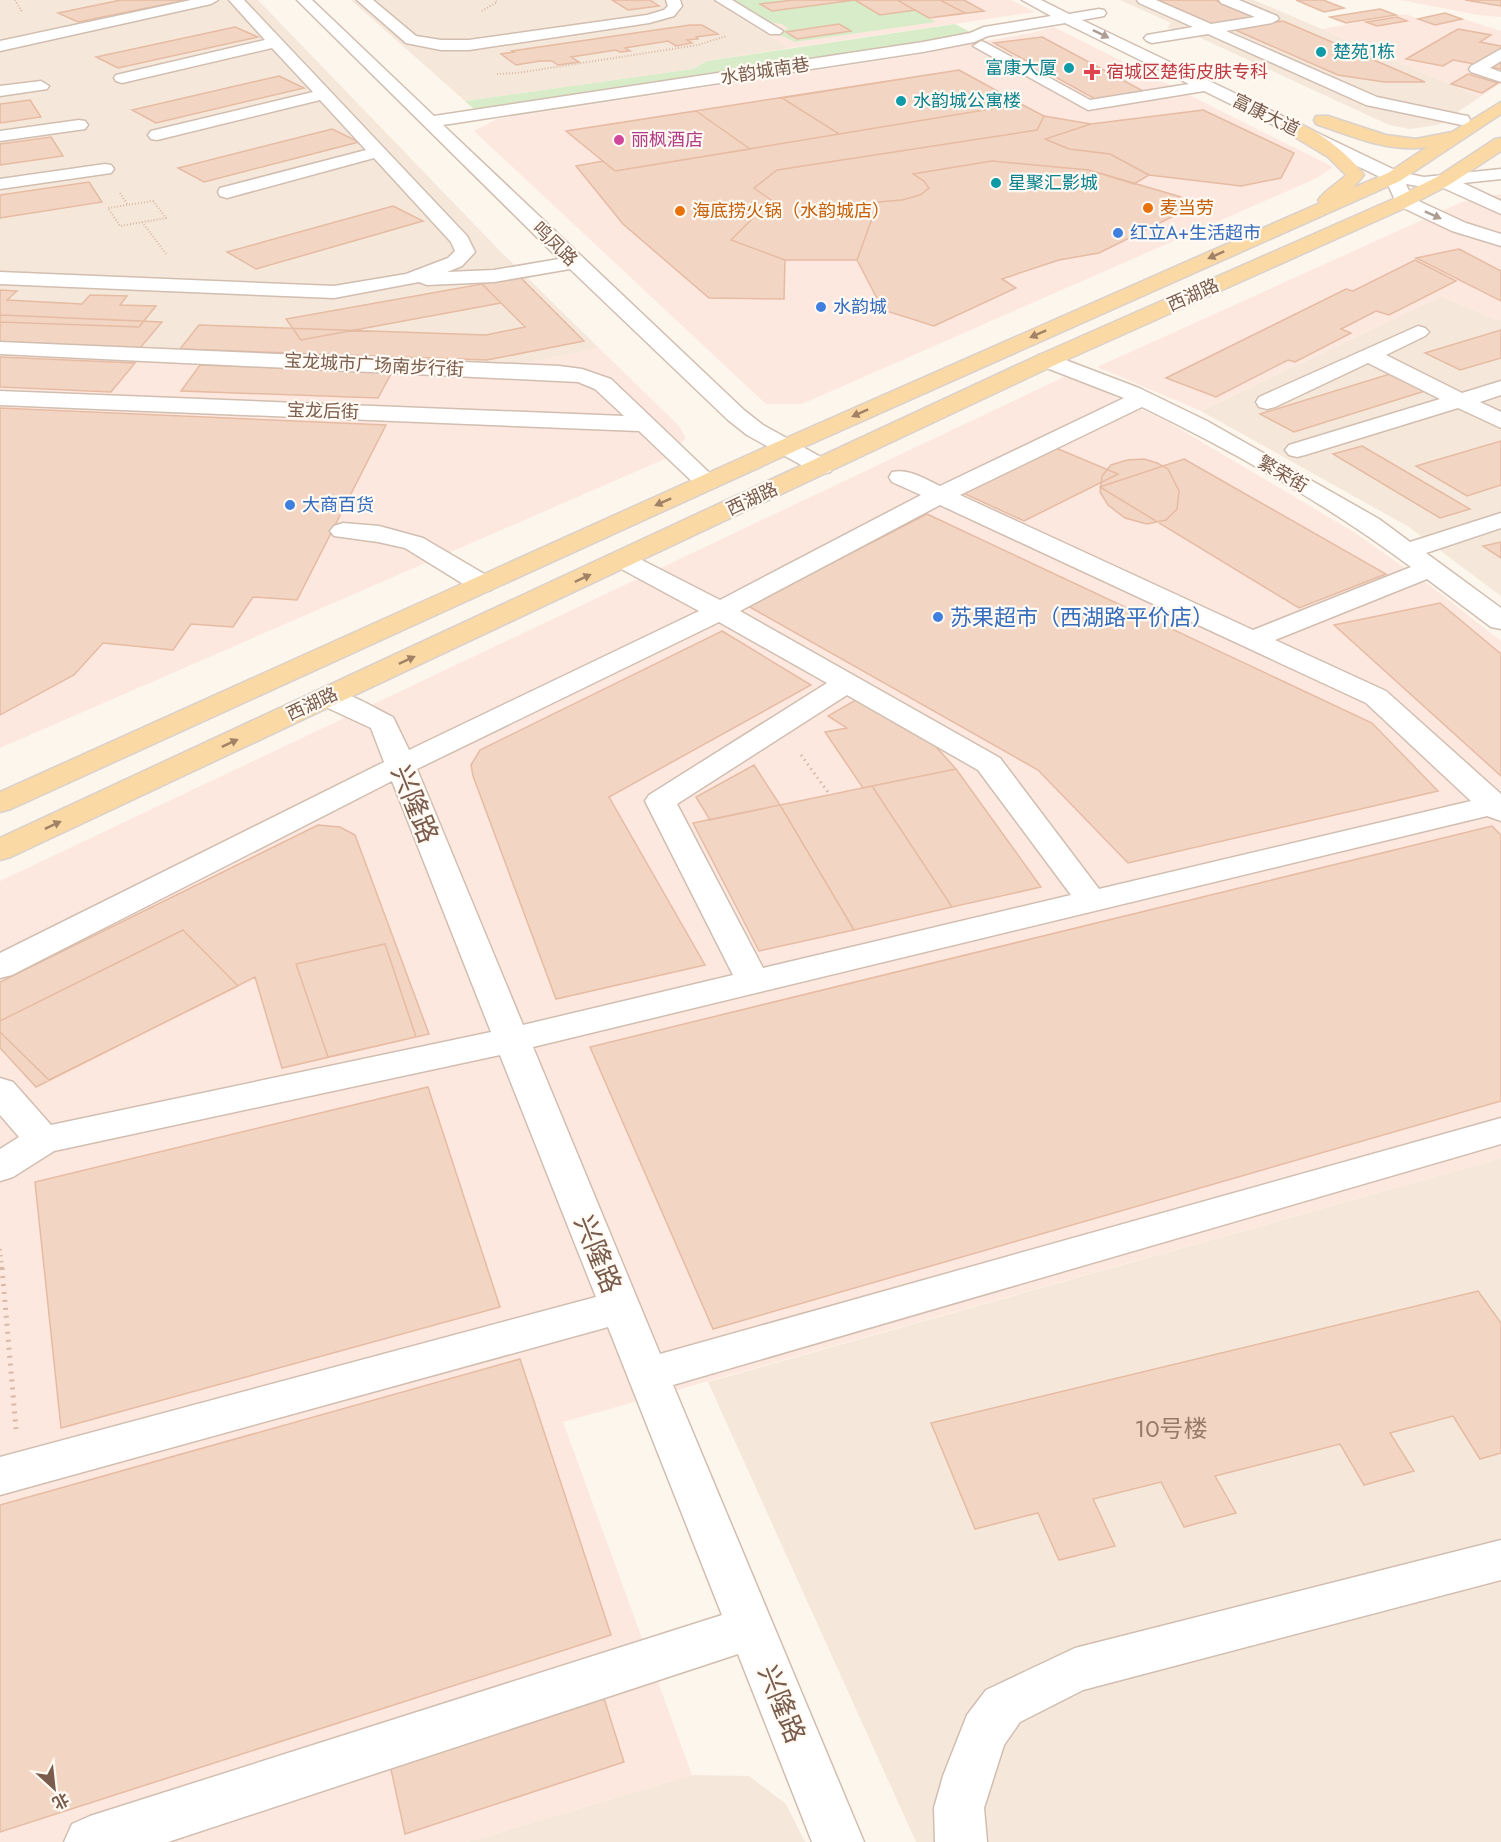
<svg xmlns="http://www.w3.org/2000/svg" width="1501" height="1842" font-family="Jost,'Noto Sans SC',sans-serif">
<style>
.residential{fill:#f5e8da}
.commercial{fill:#fde8e0}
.green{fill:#d8ecc9}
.building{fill:#f3d5c3;stroke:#e6bba3;stroke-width:1.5}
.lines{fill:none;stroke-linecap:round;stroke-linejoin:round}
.minor-casing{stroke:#d1beb0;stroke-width:3}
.major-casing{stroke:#dad1cd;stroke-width:3}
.path-far3{stroke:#d9b8a5;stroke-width:2;stroke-dasharray:1 2;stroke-linecap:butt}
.path-far2{stroke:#d9b8a5;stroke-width:3;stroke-dasharray:1.5 4;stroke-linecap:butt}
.path-far1{stroke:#d9b8a5;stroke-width:4;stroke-dasharray:1.5 4.5;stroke-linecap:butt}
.path{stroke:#d9b8a5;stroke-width:5;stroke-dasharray:2 6;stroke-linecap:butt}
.minor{fill:#fff;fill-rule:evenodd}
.major{fill:#fbd9a5;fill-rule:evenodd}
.oneway{fill:#af9d94}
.oneway2{fill:#a18267}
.culture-dot{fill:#0f9aa8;stroke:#fffaf3;stroke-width:2}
.health-dot{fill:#e0444e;stroke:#fffaf3;stroke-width:2}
.hotel-dot{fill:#d1479c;stroke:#fffaf3;stroke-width:2}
.food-dot{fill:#e8710a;stroke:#fffaf3;stroke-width:2}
.shop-dot{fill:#3f7fe0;stroke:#fffaf3;stroke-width:2}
.labels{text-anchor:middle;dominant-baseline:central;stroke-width:4.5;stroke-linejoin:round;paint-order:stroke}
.far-culture-label{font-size:18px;fill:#0d838f;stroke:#fffaf3;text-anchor:start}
.far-street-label{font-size:18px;fill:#7a5c4d;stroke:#fffaf3}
.far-health-label{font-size:18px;fill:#be3a42;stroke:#fffaf3;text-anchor:start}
.far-hotel-label{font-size:18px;fill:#b23c85;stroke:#fffaf3;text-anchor:start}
.far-food-label{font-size:18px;fill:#c56008;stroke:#fffaf3;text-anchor:start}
.far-shop-label{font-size:18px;fill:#366cbe;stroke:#fffaf3;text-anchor:start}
.shop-label{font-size:22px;fill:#366cbe;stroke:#fffaf3;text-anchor:start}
.near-number-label{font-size:24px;fill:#987a6a}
.near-street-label{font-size:27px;fill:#7a5c4d;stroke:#fffaf3}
</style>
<rect width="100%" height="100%" fill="#fdf6ec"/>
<!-- residential -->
<path class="residential" d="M 0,0 L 258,0 L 500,251 L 599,348 L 494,370 L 0,346 Z
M 351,0 L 710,0 L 790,48 L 707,61 L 693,69 L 465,101 Z
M 1120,0 L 1254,0 L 1480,97 L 1438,125 L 1410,129 L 1389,125 L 1192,34 L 1184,35 L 1167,27 L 1171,23 Z
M 1441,296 L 1497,320 L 1501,319 L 1501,596 L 1409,527 L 1201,411 Z
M 1501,1158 L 1501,1842 L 916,1842 L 708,1382 Z
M 692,1775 L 749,1776 L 786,1804 L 805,1842 L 467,1842 Z"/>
<!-- commercial -->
<path class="commercial" d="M 710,0 L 1011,0 L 1035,12 L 790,48 Z
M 1400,0 L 1501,0 L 1501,17 L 1478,15 Z
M 1445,13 L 1501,31 L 1501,83 L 1480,97 L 1322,29 L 1406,14 L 1418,19 Z
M 1054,27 L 1333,167 L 1317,178 L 802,404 L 766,404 L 474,131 L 497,119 L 930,53 L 937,49 L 1031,33 Z
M 1501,194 L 1501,319 L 1497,320 L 1441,296 L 1201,411 L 1097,367 L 1462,202 Z
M 0,346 L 494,370 L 599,348 L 679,426 L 686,438 L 667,458 L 0,748 Z
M 1068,375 L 1168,422 L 1354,532 L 1432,587 L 1501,641 L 1501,1158 L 563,1422 L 692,1775 L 467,1842 L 0,1842 L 0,881 Z"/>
<!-- green -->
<path class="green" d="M 735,0 L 793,0 L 761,4 L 772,11 L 855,0 L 880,15 L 915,10 L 936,22 L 795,42 L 776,33 L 788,29 L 782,24 L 767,22 L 734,2 Z
M 955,24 L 974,34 L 477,112 L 465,101 L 693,69 L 707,61 Z"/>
<!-- building -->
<path class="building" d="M 121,0 L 187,0 L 78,22 L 58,13 Z
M 612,0 L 650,0 L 659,6 L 628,10 Z
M 793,0 L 940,0 L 965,13 L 929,18 L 915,10 L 880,15 L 855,0 L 772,11 L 760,4 Z
M 897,0 L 964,0 L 984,11 L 929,18 Z
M 1158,0 L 1215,0 L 1262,20 L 1219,27 Z
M 1296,0 L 1323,0 L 1344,8 L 1324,12 Z
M 1465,0 L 1501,0 L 1501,6 Z
M 1380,9 L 1396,15 L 1346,23 L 1330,17 Z
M 1445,13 L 1462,19 L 1435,25 L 1418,19 Z
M 1397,17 L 1407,21 L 1377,26 L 1366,22 Z
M 1283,21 L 1425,82 L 1384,82 L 1338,75 L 1233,29 Z
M 839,24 L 851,31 L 797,39 L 786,32 Z
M 690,25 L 702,25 L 718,34 L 696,37 L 698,39 L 687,40 L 692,43 L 676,46 L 668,41 L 625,48 L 630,51 L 620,52 L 616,50 L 571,57 L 579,62 L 558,65 L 552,61 L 540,61 L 516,65 L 501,54 L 514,52 L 512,51 Z
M 235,27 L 258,37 L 118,68 L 96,57 Z
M 1458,29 L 1491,35 L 1480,42 L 1501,46 L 1501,69 L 1453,60 L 1443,66 L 1406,59 Z
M 1042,37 L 1145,92 L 1095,99 L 994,43 Z
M 959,70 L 1021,104 L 615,171 L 566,131 Z
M 959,70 L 1021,104 L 839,134 L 782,98 Z
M 1468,74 L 1498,83 L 1482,93 L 1451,84 Z
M 279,76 L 304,88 L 156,123 L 132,110 Z
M 30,100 L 41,117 L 0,123 L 0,104 Z
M 1021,104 L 1044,116 L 1037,130 L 777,170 L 754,188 L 771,200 L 731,240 L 785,260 L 784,299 L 709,298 L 623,224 L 576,166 L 603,161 L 615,171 Z
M 1203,110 L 1294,153 L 1281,178 L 1241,186 L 1149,175 L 1110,154 L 1069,149 L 1045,139 L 1091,124 Z
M 696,111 L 750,149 L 615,171 L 566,131 Z
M 1044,116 L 1091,124 L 1045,139 L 1069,149 L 1110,154 L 1149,175 L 1134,184 L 1089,170 L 992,161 L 913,174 L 924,181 L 929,188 L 920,195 L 902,200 L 878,202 L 857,260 L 785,260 L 731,240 L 771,200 L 754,188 L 777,170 L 1037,130 Z
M 332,129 L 359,142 L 204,182 L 178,168 Z
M 51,137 L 63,156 L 0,165 L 0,144 Z
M 992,161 L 1089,170 L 1181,197 L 1188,209 L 1099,253 L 1059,260 L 1002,279 L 1016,288 L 934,326 L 883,310 L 857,260 L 878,202 L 902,200 L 920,195 L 929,188 L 924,181 L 913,174 Z
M 89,182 L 102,202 L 0,218 L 0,195 Z
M 393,206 L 423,221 L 256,269 L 227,252 Z
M 1459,249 L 1501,271 L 1501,301 L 1416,258 Z
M 1415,260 L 1456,281 L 1389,315 L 1376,311 L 1341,329 L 1351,333 L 1295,362 L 1288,360 L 1216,397 L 1166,378 L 1346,289 L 1353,291 Z
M 519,276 L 584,341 L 487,360 L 180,349 L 199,325 L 486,335 L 525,327 L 482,284 Z
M 482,284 L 501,303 L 301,340 L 286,319 Z
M 0,290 L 17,291 L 7,300 L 82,304 L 90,295 L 127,296 L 120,305 L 156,306 L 139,327 L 0,322 Z
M 0,315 L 162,322 L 140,348 L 0,342 Z
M 1501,330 L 1501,358 L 1460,370 L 1425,353 Z
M 0,357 L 135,363 L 111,392 L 0,387 Z
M 200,365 L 392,372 L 378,398 L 181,391 Z
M 1393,373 L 1428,390 L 1294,432 L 1260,414 Z
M 0,408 L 386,425 L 297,600 L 253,597 L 233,627 L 191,624 L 173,650 L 103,643 L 74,675 L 0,715 Z
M 1501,441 L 1501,485 L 1467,496 L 1416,466 Z
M 1362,446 L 1470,509 L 1440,518 L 1333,454 Z
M 1056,448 L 1118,474 L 1024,521 L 963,493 Z
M 1144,459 L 1157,463 L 1168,469 L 1179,491 L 1177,509 L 1166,520 L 1147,524 L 1125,518 L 1108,505 L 1100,492 L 1102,476 L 1111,465 L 1127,460 Z
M 1184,459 L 1386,574 L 1299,608 L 1100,487 Z
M 927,514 L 1372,723 L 1438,791 L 1128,863 L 1038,770 L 748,606 Z
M 1501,542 L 1501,558 L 1483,546 Z
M 1440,603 L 1501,654 L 1501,776 L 1334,625 Z
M 722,631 L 811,685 L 609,797 L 705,965 L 556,999 L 473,776 L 471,765 L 480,750 Z
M 859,698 L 929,739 L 956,769 L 863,788 L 825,732 L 847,728 L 828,716 Z
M 754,765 L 780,805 L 710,820 L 696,797 Z
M 956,769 L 1041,887 L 952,907 L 872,786 Z
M 872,786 L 952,907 L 854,930 L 780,805 Z
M 780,805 L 854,930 L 759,951 L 693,823 Z
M 318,825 L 340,827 L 355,835 L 429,1034 L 282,1068 L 255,977 L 36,1087 L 0,1048 L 0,982 Z
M 1492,826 L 1501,835 L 1501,1101 L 713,1329 L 590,1047 Z
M 183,930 L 238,986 L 49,1080 L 0,1032 L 0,1021 Z
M 385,944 L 416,1037 L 328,1057 L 296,964 Z
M 428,1087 L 500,1307 L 61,1428 L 35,1182 Z
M 1478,1291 L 1501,1323 L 1501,1453 L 1480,1459 L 1453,1416 L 1390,1433 L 1414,1471 L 1364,1485 L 1340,1444 L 1215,1476 L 1236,1513 L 1184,1527 L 1161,1482 L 1093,1499 L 1115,1546 L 1059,1560 L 1038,1513 L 975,1529 L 931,1423 Z
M 520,1359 L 611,1635 L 0,1832 L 0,1505 Z
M 602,1692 L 624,1762 L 405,1834 L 389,1760 Z"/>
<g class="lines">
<defs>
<path id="minor" d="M 191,0 L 218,0 L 211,4 L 0,51 L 0,41 Z
M 229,0 L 244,0 L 467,236 L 475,252 L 462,266 L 447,272 L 494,270 L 559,259 L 297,0 L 312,0 L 434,116 L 923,42 L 970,33 L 984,27 L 1051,16 L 1022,0 L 1041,0 L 1069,14 L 1099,9 L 1104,10 L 1106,13 L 1104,16 L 1082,20 L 1399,172 L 1424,177 L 1501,169 L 1501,179 L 1463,183 L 1501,201 L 1501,214 L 1439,186 L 1424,187 L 1406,184 L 1412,198 L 1466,223 L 1501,234 L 1501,246 L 1452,231 L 1397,205 L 1386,180 L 1204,91 L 1088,110 L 973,46 L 981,41 L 986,43 L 1090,100 L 1189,84 L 1065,23 L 988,36 L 974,42 L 923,52 L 443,125 L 744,410 L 763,425 L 830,462 L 834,467 L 830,472 L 822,474 L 814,472 L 747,435 L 728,420 L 570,269 L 494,282 L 427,285 L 419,282 L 334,298 L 0,284 L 0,272 L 334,286 L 406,274 L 448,258 L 455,251 L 451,242 L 374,158 L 227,198 L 220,196 L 218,192 L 220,188 L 366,150 L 320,100 L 157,140 L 151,139 L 148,135 L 151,131 L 313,92 L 272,48 L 122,83 L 116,81 L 114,78 L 116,75 L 265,40 Z
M 357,0 L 373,0 L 416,36 L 441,40 L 469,40 L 647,15 L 664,10 L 668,6 L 666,0 L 680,0 L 682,6 L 674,16 L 649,23 L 469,50 L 441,50 L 406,43 Z
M 715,0 L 732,0 L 783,31 L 780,34 L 770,34 Z
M 1137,0 L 1156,0 L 1211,24 L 1255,17 L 1221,3 L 1219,0 L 1239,0 L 1277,16 L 1279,19 L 1272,23 L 1226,31 L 1377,97 L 1462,115 L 1468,116 L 1470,120 L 1468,124 L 1462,125 L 1366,105 L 1208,34 L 1152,43 L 1147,41 L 1144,38 L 1147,35 L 1193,27 L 1139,3 Z
M 1501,49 L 1501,61 L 1490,68 L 1501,72 L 1501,82 L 1471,72 L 1469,69 L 1471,66 Z
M 41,81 L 49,86 L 47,89 L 0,96 L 0,86 Z
M 79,120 L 85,121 L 88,125 L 85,129 L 0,141 L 0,131 Z
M 105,164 L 111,165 L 114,169 L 111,173 L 0,189 L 0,179 Z
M 1418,326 L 1425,328 L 1429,332 L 1425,336 L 1386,355 L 1462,393 L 1501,381 L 1501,395 L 1480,402 L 1501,412 L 1501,428 L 1458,408 L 1305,455 L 1297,457 L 1289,455 L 1285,450 L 1289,445 L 1440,399 L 1368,363 L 1275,407 L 1267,409 L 1259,407 L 1256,402 L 1259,397 Z
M 0,342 L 559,366 L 582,369 L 611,379 L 719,482 L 716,487 L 707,489 L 698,487 L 639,431 L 0,405 L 0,391 L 624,416 L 595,389 L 578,382 L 0,354 Z
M 1047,353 L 1139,388 L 1207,421 L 1379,519 L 1410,542 L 1501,513 L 1501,528 L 1426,553 L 1501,608 L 1501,629 L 1491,627 L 1427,579 L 1275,640 L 1386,691 L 1501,794 L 1501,821 L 1487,816 L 533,1047 L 660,1354 L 1501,1118 L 1501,1144 L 673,1385 L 864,1842 L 812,1842 L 738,1654 L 168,1842 L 64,1842 L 72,1824 L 90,1816 L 722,1615 L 608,1327 L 0,1495 L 0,1457 L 596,1297 L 500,1055 L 54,1151 L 13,1177 L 0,1181 L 0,1149 L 19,1137 L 0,1115 L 0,1078 L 13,1082 L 51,1125 L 491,1032 L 392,781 L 12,975 L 0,978 L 0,953 L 384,762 L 371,728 L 317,703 L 313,697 L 317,691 C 341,685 371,707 393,717 L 409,750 L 699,611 L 614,565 L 610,560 L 614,555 L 623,552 L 632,555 L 720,600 L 921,495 L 892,482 L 889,477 L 892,472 C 909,468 925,479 940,486 L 1124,398 L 1039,365 L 1036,360 L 1039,355 ZM 1142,407 C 1235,452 1328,505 1411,567 L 1253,630 L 960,495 ZM 940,505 L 1366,703 L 1471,801 L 1099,889 L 1000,758 L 740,611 ZM 719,622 L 827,683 L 649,795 L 645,801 L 733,975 L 523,1025 L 417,769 ZM 847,695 L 978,770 L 1071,895 L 763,968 L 677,804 Z
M 343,523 L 379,526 L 423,538 L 491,578 L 495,584 L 491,590 L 482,592 L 473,590 L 405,548 L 378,542 L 334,536 L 330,531 L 334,526 Z
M 1501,1540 L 1501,1580 L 1083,1690 L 1020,1722 L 1004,1745 L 984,1808 L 987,1842 L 935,1842 L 934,1808 L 943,1776 L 967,1715 L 986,1690 L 1075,1648 Z"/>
<path id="major" d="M 1501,102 L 1501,114 L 1400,181 L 793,452 L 11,809 L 0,812 L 0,792 L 777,442 L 1320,203 L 1318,200 C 1325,190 1337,184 1346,175 L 1328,157 L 1283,130 L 1280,126 L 1283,122 C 1305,117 1352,157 1364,175 L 1353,188 L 1388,173 L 1427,147 C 1389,153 1352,136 1316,124 L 1314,120 L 1316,116 L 1328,116 L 1386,135 L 1416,139 L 1452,132 Z
M 1501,138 L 1501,151 L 1449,185 L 1405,208 L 1055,365 L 11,857 L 0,860 L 0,838 L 1039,355 L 1391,200 L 1437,177 L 1495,139 Z"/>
</defs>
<!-- minor casing -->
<use href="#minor" class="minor-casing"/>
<!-- major casing -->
<use href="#major" class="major-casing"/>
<!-- path-far3 -->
<path class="path-far3" d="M 15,0 L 22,12
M 482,11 L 497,2 L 495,0
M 497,74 L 517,73 L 698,45 L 726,36
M 120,193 L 128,205
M 153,201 L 166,218 L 120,226 L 108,208 Z
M 142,222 L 167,255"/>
<!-- path-far2 -->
<path class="path-far2" d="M 801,755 L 830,795"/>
<!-- path-far1 -->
<path class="path-far1" d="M 0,1249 L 2,1269"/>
<!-- path -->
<path class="path" d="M 2,1268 L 16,1429"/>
<!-- minor -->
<use href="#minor" class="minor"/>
<!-- major -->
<use href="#major" class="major"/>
</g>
<!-- one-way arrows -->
<defs><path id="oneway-solid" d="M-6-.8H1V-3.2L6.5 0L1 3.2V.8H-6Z" transform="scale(1.5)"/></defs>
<g class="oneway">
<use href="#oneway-solid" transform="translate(1101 34) rotate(26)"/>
<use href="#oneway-solid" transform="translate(1433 215) rotate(24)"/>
</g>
<g class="oneway2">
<use href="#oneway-solid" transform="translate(1216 255) rotate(156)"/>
<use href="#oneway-solid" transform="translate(1038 334) rotate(156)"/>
<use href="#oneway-solid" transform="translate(860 413) rotate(156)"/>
<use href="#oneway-solid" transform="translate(663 502) rotate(156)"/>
<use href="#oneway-solid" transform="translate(583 578) rotate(-25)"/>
<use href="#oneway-solid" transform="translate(407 660) rotate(-25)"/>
<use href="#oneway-solid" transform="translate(230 743) rotate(-25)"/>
<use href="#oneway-solid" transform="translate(53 825) rotate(-25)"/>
</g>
<!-- markers -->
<g class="culture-dot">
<circle cx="1321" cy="52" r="6"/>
<circle cx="1069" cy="68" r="6"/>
<circle cx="901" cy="101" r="6"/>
<circle cx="996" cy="183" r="6"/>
</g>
<path class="health-dot" d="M1089 63h6v6h6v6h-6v6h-6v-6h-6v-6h6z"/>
<circle class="hotel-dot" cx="619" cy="140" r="6"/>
<g class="food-dot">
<circle cx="1148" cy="208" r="6"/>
<circle cx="680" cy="211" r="6"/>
</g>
<g class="shop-dot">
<circle cx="1118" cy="233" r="6"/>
<circle cx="821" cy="307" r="6"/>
<circle cx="290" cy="505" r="6"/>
<circle cx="938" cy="617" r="6"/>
</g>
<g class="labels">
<!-- far-culture labels -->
<g class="far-culture-label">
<text x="1333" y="52">楚苑1栋</text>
<text x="1057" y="68" text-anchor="end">富康大厦</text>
<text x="913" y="101">水韵城公寓楼</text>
<text x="1008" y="183">星聚汇影城</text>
</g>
<!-- far-street labels -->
<g class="far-street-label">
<text transform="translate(765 71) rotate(-9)">水韵城南巷</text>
<text transform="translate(1266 115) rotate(26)">富康大道</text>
<text transform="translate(555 244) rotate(44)">鸣凤路</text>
<text transform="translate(1193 295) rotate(-24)">西湖路</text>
<text transform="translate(374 365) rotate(3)">宝龙城市广场南步行街</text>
<text transform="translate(323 411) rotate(2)">宝龙后街</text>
<text transform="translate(1283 474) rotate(30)">繁荣街</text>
<text transform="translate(752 499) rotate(-25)">西湖路</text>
<text transform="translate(312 704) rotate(-25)">西湖路</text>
</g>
<!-- far-health labels -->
<g class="far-health-label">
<text x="1106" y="72">宿城区楚街皮肤专科</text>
</g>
<!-- far-hotel labels -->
<g class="far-hotel-label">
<text x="631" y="140">丽枫酒店</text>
</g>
<!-- far-food labels -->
<g class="far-food-label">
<text x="1160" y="208">麦当劳</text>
<text x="692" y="211">海底捞火锅（水韵城店）</text>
</g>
<!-- far-shop labels -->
<g class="far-shop-label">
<text x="1130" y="233">红立A+生活超市</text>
<text x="833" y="307">水韵城</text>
<text x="302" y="505">大商百货</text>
</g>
<!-- shop labels -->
<g class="shop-label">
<text x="950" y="617">苏果超市（西湖路平价店）</text>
</g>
<!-- near-number labels -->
<g class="near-number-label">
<text x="1171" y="1428">10号楼</text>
</g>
<!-- near-street labels -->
<g class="near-street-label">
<text transform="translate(415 804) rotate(68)">兴隆路</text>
<text transform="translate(598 1254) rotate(68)">兴隆路</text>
<text transform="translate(782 1704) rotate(68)">兴隆路</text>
</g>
</g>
<!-- north arrow -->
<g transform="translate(54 1788) rotate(153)" stroke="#fffaf3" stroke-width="4.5" paint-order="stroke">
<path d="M0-4.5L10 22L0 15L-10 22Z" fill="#7a5c4d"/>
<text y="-9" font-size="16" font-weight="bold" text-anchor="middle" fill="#7a5c4d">北</text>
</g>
</svg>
